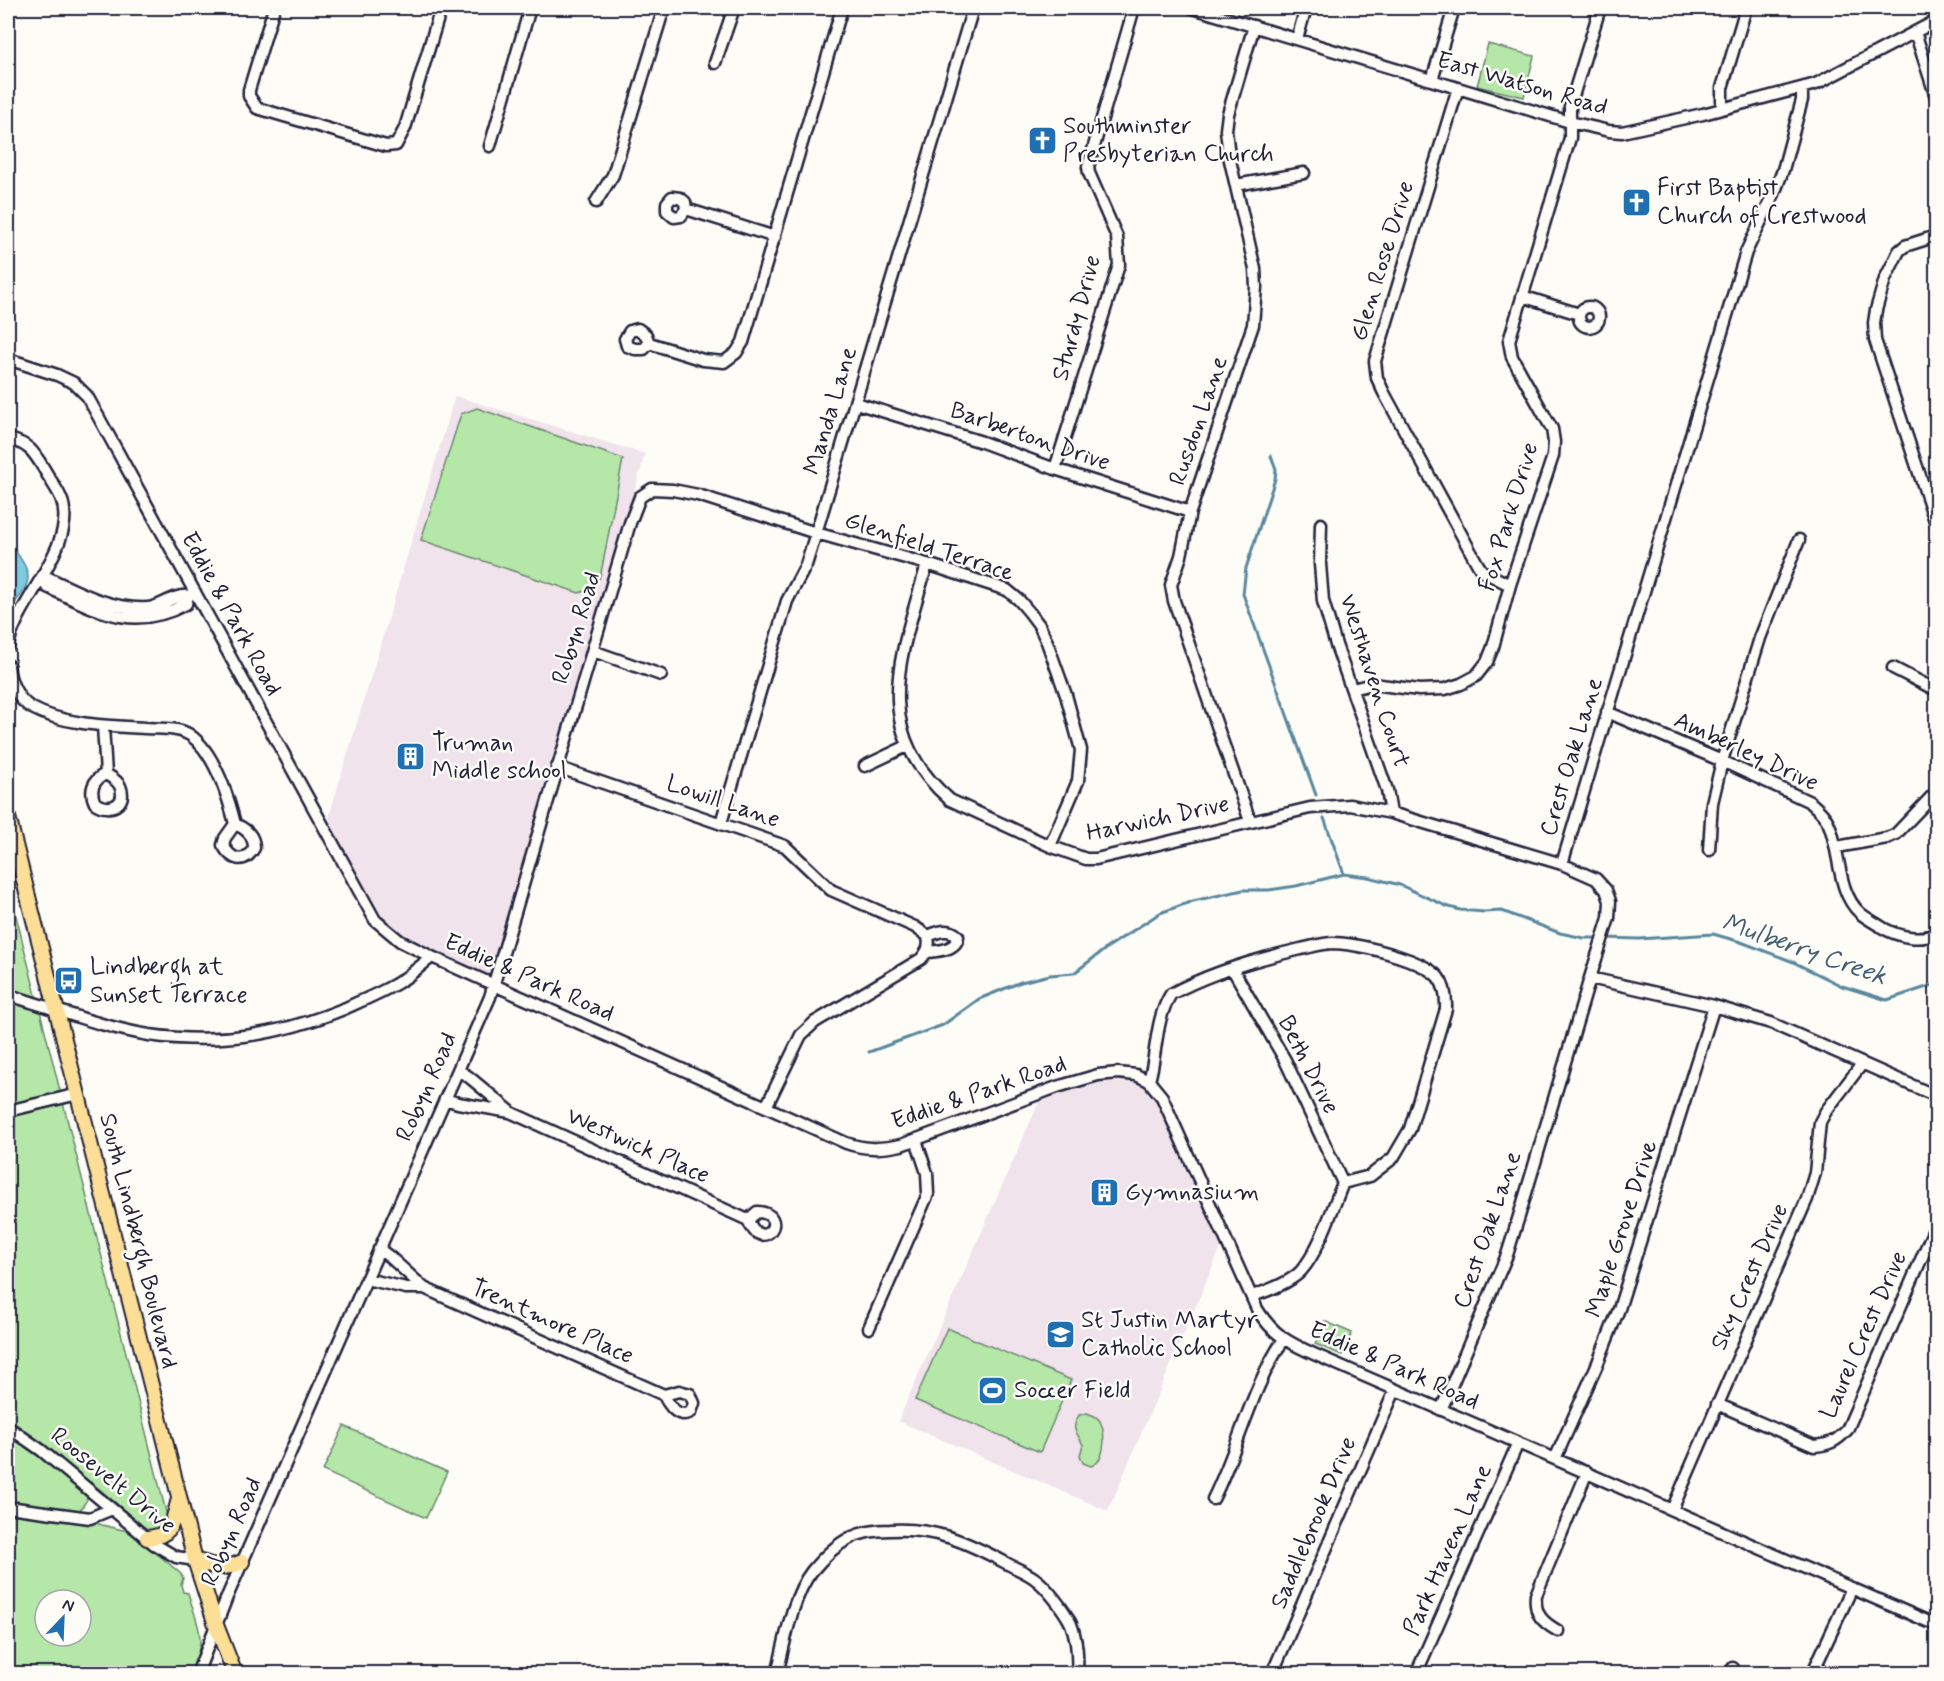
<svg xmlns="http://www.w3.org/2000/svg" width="1944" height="1681" font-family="Mynerve,sans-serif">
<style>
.built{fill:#f0e3ec}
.green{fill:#b5e7a8;stroke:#6c8472;stroke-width:1.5;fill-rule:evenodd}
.water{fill:#7ecade;stroke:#59879d;stroke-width:1.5}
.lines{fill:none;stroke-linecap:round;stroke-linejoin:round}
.stream{stroke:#59879d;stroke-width:3}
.minor-casing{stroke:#22223b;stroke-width:15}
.major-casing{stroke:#22223b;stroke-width:18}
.minor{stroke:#fdfcf7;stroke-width:10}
.major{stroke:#fcde96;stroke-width:14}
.labels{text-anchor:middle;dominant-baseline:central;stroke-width:5;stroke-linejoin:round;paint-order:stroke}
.street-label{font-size:24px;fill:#22223b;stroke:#fdfcf7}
.poi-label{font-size:24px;fill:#22223b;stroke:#fdfcf7;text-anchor:start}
.water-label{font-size:26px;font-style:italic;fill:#425d74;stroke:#fdfcf7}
</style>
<rect width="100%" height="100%" fill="#fdfcf7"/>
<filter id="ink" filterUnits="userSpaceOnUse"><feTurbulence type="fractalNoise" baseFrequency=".0167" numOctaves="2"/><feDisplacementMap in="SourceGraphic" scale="12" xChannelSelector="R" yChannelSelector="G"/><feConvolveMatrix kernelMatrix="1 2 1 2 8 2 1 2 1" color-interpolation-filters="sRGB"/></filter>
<g filter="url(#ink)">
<!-- built -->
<path class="built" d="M 455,396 L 645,454 L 494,985 L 403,939 L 377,918 L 325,830 Z
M 1137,1080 L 1155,1094 L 1221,1247 L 1108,1511 L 898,1421 L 1040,1100 L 1094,1081 Z"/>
<!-- green -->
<path class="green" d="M 1488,44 L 1534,56 L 1524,97 L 1477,86 Z
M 477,408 L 623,459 L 601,573 C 597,586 592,589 579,593 L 421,540 L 461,414 Z
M 8,884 L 168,1520 L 167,1524 L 151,1533 L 91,1482 L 84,1489 C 90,1502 86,1500 80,1510 C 78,1512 79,1516 78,1519 L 127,1531 L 134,1534 L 181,1574 L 183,1578 L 181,1585 L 183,1592 L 188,1593 C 199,1630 207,1636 191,1673 L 8,1673 ZM 45,1600 L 81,1600 L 81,1636 L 45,1636 Z
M 1324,1321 L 1352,1333 L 1342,1355 L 1315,1344 Z
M 947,1328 L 1071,1380 L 1040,1452 L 915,1400 Z
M 1087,1413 C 1092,1415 1097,1416 1100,1421 C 1106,1434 1106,1461 1091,1466 L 1083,1463 L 1080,1455 L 1083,1445 C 1077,1431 1070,1431 1079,1415 Z
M 344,1426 L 447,1472 L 426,1518 L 323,1471 Z"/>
<!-- water -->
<path class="water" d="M 8,540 C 32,575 37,577 8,611 Z"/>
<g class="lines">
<!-- stream -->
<path class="stream" d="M 1271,456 L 1276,469 L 1275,479 L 1246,568 L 1243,594 L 1316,795
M 1324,818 L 1344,874
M 1605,938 L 1639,939 L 1713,934 L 1741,942 L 1791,961 L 1842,986 L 1887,1000 L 1936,984
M 869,1052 L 943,1025 L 979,999 L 1021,982 L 1050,975 L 1074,973 L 1108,947 L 1160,913 L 1193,901 L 1243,890 L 1269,890 L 1296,886 L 1344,874 L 1368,877 L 1400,885 L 1446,906 L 1460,910 L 1484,912 L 1502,911 L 1560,933 L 1584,938 L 1599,938"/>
<defs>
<path id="minor" d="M 274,8 L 249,90 L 249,96 L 257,108 L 386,146 L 396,145 L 405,128 L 441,8
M 1193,8 L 1570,122 L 1609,131 L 1622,132 L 1703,114 L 1816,84 L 1936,21
M 1915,32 L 1936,97
M 1297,39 L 1306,8
M 715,63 L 734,8
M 1432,80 L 1454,8
M 1458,88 L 1375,361 L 1377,378 L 1384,393 L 1478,565 L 1482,571 L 1510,585
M 1722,109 L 1722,88 L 1746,8
M 490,146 L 530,8
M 1236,185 L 1304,173
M 596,202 L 613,175 L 664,8
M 686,209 L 681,216 L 674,217 L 667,211 L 667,203 L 672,197 L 680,198 L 685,202 L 686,209 L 775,237
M 1522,296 L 1579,314
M1579 317a10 10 0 1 1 20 0a10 10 0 1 1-20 0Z
M 638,329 L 646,335 L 649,343 L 644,349 L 635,349 L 627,346 L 625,339 L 630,331 Z
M 649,343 L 703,360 L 724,362 L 736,353 L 743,342 L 842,8
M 8,359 L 57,375 L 74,383 L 87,396 L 375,920 L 400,941 L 432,957 L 846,1143 C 866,1150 882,1149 901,1145 L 1057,1087 L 1098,1075 L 1118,1073 L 1136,1075 L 1149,1081 L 1162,1097 L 1257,1309 C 1273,1335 1289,1343 1316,1355 L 1936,1625
M 856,403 L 982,442 L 1055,469 L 1190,512
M 8,439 C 31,444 35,454 47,474 C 51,481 57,489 61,498 C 80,543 15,603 8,646
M 1055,469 L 1119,265 L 1117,237 L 1089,173 L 1088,167 L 1134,8
M 1321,524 L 1320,564 L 1323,601 L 1336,645 L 1387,790 L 1391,813
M 1936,524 L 1875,340 L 1874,323 L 1876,310 L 1885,279 L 1899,251 L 1905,246 L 1936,236
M 927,564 C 902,654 867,728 950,800 L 1050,846 L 1086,859 L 1096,859 L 1310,808 L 1350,805 L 1391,813 L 1562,864 L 1596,879 L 1606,890 L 1610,901 L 1609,918 L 1590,978 L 1520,1213 L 1507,1255 L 1441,1410
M 41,579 L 44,581 L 47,587 C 97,610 132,633 186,604 L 188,596 L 195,592
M 44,581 L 49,578 C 80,593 113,610 148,608 C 162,607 174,594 188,596
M 593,651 L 661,675
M 8,665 C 9,680 17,700 32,708 C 63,725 110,726 145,728 C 159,729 178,727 190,735 C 214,752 228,796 235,824 C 246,829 254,835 254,848 C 244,865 231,860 223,845 L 225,838 L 235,824
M 1893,668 L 1936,690
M 1352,689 L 1373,684 L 1419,690 L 1445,689 L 1461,684 L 1476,676 L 1487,662 L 1493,647 L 1510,585 L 1553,456 L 1554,442 L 1552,429 L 1512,357 L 1509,341 L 1570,138 L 1570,106 L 1600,8
M 1607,712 L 1722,761 L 1810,802 C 1817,808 1824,814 1828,822 C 1841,850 1836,891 1860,913 C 1867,919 1876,923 1883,928 C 1899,937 1919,941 1936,934
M 103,726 L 106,774 C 93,779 89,791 95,803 C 110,813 128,804 120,786 C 118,781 111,777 106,774
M 865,766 L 907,746
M 557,767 L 785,846 L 831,890 L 915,927 L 928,936 C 930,947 928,951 921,959 L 815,1022 L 801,1035 L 766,1107
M 1250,821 L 1174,601 L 1171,585 L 1181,556 L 1190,512 L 1253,325 L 1256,287 L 1255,269 L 1229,156 L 1226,130 L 1228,114 L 1254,26
M 721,823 L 787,601 L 806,565 L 816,533 L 973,8
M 1837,847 L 1887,838 L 1896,834 L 1936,792
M 1709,850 L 1712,803 L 1722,761 L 1760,638 L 1799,540
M 1562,864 L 1746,252 L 1774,194 L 1783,170 L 1802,100 L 1802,88
M 927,952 C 939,951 957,950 958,936 C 948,927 938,932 928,936
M 1232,968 L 1285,1060 L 1343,1183
M 1590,978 L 1714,1006 L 1771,1023 L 1936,1096
M 8,995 C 54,1008 101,1027 149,1035 C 219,1045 280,1035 346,1008 C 363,1000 383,992 399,982 C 411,975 421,965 432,957
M 458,1070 L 469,1077 L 510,1111
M 1149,1081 C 1157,1053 1155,1019 1171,994 C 1211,972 1257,959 1301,949 C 1311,947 1323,943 1333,943 C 1359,944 1384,951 1409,960 C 1436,971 1447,978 1446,1009 L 1410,1129 L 1393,1158 L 1370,1176 L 1343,1183 C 1332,1209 1319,1251 1301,1271 C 1290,1283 1267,1291 1252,1296
M 445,1099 L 458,1103 L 510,1112 L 748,1220 C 763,1257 791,1213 757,1212 L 748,1220
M 8,1111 L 78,1094
M 379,1249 L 391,1258 L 424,1288 L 664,1395 C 669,1406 678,1419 691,1412 L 694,1403 L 690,1394 L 679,1391 L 664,1395
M 366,1279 L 406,1288 L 424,1288
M 869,1328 L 928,1194 L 927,1173 L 916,1140
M 1717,1404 L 1814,1446 C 1829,1445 1837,1441 1847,1430 L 1936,1225
M 8,1427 L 41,1450 L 154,1544 L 176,1557 L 195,1560
M 1555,1459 L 1597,1365 L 1619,1309 L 1714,1006
M 1213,1499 C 1239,1447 1251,1388 1284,1339
M 8,1507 L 90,1518 L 112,1509
M 1672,1510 L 1807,1199 L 1815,1173 L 1820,1122 L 1826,1111 L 1862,1064
M 1558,1631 C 1542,1622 1534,1614 1536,1595 L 1587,1472
M 197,1674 L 227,1597 L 490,997 L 630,523 L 640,497 L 652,489 L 673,490 L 698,495 L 816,533 L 927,564 L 1007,590 L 1019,600 L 1030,613 L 1039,625 L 1047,642 L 1066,695 L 1081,750 L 1078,781 L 1050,846
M 777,1674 C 785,1642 792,1596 812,1571 C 822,1559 836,1545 850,1538 C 862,1532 877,1530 890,1530 C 934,1527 967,1542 1006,1563 C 1015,1568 1026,1572 1034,1578 C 1046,1586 1065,1611 1071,1624 C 1077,1639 1078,1658 1077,1674
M 1272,1674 L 1395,1390
M 1416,1674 L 1518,1443
M 1731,1674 L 1733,1668
M 1812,1674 L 1852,1588"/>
<path id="major" d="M 8,817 L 195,1560 L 216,1625 L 235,1674
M 147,1538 C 174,1536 172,1522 179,1499
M 195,1560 C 214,1566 223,1571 242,1562"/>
</defs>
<!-- minor casing -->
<use href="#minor" class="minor-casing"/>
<!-- major casing -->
<use href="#major" class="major-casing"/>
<!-- minor -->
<use href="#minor" class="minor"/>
<!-- major -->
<use href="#major" class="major"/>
</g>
</g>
<!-- icons -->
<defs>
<symbol id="church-square" viewBox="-11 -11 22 22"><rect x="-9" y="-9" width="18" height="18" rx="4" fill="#1f6fb2" stroke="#fdfcf7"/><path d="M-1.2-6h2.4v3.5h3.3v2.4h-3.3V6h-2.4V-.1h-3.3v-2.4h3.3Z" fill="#fff"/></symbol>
<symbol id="building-square" viewBox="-11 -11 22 22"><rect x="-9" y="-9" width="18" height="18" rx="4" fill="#1f6fb2" stroke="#fdfcf7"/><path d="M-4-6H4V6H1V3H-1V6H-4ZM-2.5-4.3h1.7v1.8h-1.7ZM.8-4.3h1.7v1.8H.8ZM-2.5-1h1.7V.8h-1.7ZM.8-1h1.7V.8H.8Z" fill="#fff"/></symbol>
<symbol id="bus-square" viewBox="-11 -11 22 22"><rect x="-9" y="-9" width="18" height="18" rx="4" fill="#1f6fb2" stroke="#fdfcf7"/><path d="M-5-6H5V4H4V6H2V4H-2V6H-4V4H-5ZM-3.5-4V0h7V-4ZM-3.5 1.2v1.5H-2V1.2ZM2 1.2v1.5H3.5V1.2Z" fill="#fff"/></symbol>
<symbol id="school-square" viewBox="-11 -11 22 22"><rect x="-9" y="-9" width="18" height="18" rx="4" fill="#1f6fb2" stroke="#fdfcf7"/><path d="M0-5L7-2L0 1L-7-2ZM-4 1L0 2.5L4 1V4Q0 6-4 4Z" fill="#fff"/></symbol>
<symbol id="stadium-square" viewBox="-11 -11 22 22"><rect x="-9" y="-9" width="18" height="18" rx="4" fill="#1f6fb2" stroke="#fdfcf7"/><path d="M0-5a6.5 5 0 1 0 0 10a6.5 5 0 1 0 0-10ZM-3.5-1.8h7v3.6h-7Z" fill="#fff"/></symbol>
</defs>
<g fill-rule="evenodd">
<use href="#church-square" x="1026" y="124" width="33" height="33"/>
<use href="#church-square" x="1620" y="186" width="33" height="33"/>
<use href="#building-square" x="394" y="740" width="33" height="33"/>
<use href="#bus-square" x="52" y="964" width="33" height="33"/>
<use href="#building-square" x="1088" y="1176" width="33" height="33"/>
<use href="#school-square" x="1044" y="1318" width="33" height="33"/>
<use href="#stadium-square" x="976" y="1374" width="33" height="33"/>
</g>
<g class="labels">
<!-- street labels -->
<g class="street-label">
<text transform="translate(1522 84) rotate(16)">East Watson Road</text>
<text transform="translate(1383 261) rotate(-73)">Glen Rose Drive</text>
<text transform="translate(1077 318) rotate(-75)">Sturdy Drive</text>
<text transform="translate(831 411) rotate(-73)">Manda Lane</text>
<text transform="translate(1199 421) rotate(-71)">Rusdon Lane</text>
<text transform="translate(1030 437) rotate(19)">Barberton Drive</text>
<text transform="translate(1509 517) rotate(-73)">Fox Park Drive</text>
<text transform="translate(929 547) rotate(18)">Glenfield Terrace</text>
<text transform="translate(231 614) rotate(61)">Eddie &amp; Park Road</text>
<text transform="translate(577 628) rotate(-73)">Robyn Road</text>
<text transform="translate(1374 681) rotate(72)">Westhaven Court</text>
<text transform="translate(1746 752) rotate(25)">Amberley Drive</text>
<text transform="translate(1572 757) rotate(-73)">Crest Oak Lane</text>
<text transform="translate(723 802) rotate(19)">Lowill Lane</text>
<text transform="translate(1158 819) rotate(-12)">Harwich Drive</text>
<text transform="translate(529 978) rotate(24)">Eddie &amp; Park Road</text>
<text transform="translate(1308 1065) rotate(63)">Beth Drive</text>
<text transform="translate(427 1087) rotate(-66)">Robyn Road</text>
<text transform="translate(979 1093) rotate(-19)">Eddie &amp; Park Road</text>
<text transform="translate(638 1146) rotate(24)">Westwick Place</text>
<text transform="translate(1622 1229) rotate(-72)">Maple Grove Drive</text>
<text transform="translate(1488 1230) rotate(-71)">Crest Oak Lane</text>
<text transform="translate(138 1241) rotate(76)">South Lindbergh Boulevard</text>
<text transform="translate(1750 1277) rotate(-66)">Sky Crest Drive</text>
<text transform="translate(552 1322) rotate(24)">Trentmore Place</text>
<text transform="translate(1864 1335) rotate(-66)">Laurel Crest Drive</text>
<text transform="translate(1394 1366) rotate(24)">Eddie &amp; Park Road</text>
<text transform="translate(113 1481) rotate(39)">Roosevelt Drive</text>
<text transform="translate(1314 1523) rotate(-67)">Saddlebrook Drive</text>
<text transform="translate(232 1532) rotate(-66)">Robyn Road</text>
<text transform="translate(1448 1550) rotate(-66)">Park Haven Lane</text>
</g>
<!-- poi labels -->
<g class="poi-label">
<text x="1063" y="126">Southminster<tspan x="1063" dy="28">Presbyterian Church</tspan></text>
<text x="1657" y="188">First Baptist<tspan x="1657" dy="28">Church of Crestwood</tspan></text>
<text x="432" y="743">Truman<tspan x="432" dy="28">Middle school</tspan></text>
<text x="90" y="967">Lindbergh at<tspan x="90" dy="28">Sunset Terrace</tspan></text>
<text x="1125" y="1192">Gymnasium</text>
<text x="1081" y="1320">St Justin Martyr<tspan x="1081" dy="28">Catholic School</tspan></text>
<text x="1014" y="1390">Soccer Field</text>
</g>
<!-- water labels -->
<g class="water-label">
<text transform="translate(1804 950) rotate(19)">Mulberry Creek</text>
</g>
</g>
<!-- margin -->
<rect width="1944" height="1681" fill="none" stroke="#fdfcf7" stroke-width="30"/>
<rect x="15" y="15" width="1914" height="1651" fill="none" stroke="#22223b" stroke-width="2" filter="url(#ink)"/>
<!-- north arrow -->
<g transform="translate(63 1618) rotate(23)"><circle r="28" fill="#fdfcf7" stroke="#a5a5ac" stroke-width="1.5"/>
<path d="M0-4.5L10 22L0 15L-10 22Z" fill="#1f6fb2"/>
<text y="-9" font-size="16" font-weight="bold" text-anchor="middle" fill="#22223b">N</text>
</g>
</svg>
